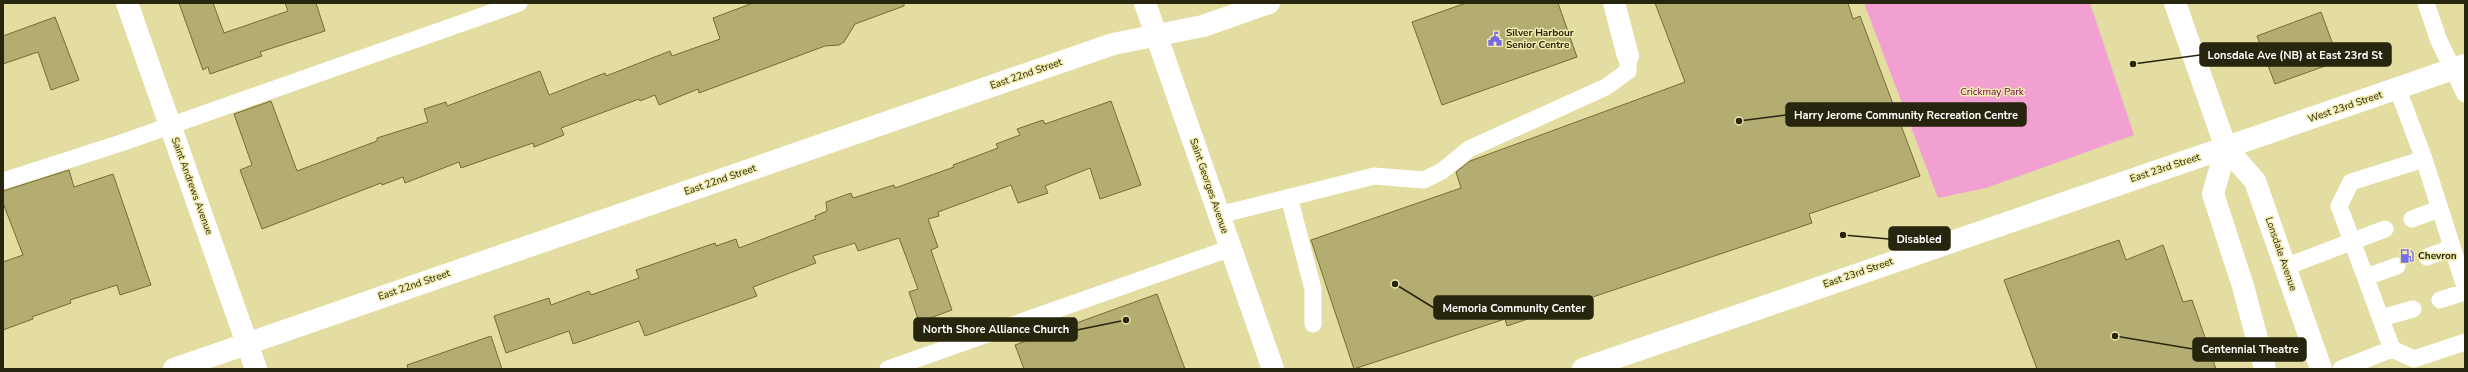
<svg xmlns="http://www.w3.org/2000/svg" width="2468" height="372" font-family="'Nunito Sans',sans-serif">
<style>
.green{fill:#f29fd1}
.building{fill:#b3ad72;stroke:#736d34}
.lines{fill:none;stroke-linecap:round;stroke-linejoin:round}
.lane{stroke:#fff;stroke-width:17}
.street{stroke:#fff;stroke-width:22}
.secondary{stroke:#fff;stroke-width:22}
.labels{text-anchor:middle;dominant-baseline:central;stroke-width:3;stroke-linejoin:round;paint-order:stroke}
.poi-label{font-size:10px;font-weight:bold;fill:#27250d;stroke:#f1ebae;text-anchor:start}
.street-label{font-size:10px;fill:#27250d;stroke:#f1ebae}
.park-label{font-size:10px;fill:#6d0051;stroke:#f1ebae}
.leader{fill:none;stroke:#27250d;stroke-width:1.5}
.callout-dot{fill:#27250d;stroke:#f1ebae;stroke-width:1.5}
.callout{fill:#27250d;stroke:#27250d;stroke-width:1.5}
.callout-label{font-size:11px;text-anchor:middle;font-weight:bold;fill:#fff}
</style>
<rect width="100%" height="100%" fill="#e3dda1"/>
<!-- green -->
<path class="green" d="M 1864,3 L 2090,3 L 2134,135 L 1986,188 L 1938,198 Z"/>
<!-- building -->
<path class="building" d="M 179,3 L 213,3 L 224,33 L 288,11 L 285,3 L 316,3 L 325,31 L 260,52 L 262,56 L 210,74 L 208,67 L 203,70 Z
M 753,3 L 904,3 L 904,6 L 855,24 L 844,42 L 839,45 L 825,46 L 699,93 L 698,89 L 659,105 L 655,95 L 640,101 L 639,99 L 561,128 L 564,135 L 534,147 L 533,143 L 461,168 L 459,162 L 405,183 L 403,177 L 382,185 L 381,183 L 262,229 L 240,170 L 252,165 L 234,114 L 271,101 L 297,171 L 377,141 L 377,138 L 428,122 L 424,109 L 446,102 L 447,106 L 540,71 L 549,95 L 605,73 L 606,76 L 670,51 L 672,56 L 720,39 L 713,18 Z
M 1466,3 L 1558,3 L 1577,57 L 1442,105 L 1412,22 Z
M 1655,3 L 1848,3 L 1853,19 L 1860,16 L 1920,176 L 1809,214 L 1812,223 L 1507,326 L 1505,319 L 1354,369 L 1311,240 L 1461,188 L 1456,172 L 1470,161 L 1685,82 Z
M 2321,12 L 2339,61 L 2275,84 L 2257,36 Z
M 55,17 L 79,80 L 51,90 L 38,52 L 3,64 L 3,36 Z
M 1111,101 L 1141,185 L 1100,199 L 1090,168 L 1045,186 L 1048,193 L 1018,203 L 1011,185 L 938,212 L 939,216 L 928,219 L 938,247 L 931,250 L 952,310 L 919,322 L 909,292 L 918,289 L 899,238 L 858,251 L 855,243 L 813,256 L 816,263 L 753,287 L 757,296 L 645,336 L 639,321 L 573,344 L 569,331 L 506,353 L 494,316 L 549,298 L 551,305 L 589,291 L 591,295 L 639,278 L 636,270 L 715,243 L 716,246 L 736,239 L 739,248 L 816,219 L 815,216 L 827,211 L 826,202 L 851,193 L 853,198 L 894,185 L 895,188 L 954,167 L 953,165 L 998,148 L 996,144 L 1020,135 L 1017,129 L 1043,120 L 1045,124 Z
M 69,170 L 74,187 L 113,174 L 151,285 L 120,295 L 117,285 L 70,300 L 71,303 L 32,317 L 33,319 L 3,330 L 3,262 L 23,255 L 3,203 L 3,191 Z
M 2119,240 L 2126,260 L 2163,245 L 2183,302 L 2192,300 L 2216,369 L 2037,369 L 2004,280 Z
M 1157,294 L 1185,369 L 1024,369 L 1015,345 Z
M 491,336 L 502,369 L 408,369 L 407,365 Z"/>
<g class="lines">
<!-- lane -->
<path class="lane" d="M 2426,3 L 2439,41 L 2465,94
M 2398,90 L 2424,159 L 2465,287
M 3,181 L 124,142 L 519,3
M 1289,197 L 1313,289 L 1313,324
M 1219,215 L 1374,176 L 1424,180 L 1442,171 L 1469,149 L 1606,87 L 1628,71 L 1628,56
M 2412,219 L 2439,209
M 2427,257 L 2452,248
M 2285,267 L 2385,229
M 2366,277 L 2397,266
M 2440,300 L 2465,292
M 2381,318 L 2413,309
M 2392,349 L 2339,206 L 2351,182 L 2424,159
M 888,369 L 1231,248
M 2341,369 L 2392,349 L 2414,359 L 2465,342"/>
<!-- street -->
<path class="street" d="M 127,3 L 256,369
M 1614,3 L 1628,56
M 174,369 L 1113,44 L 1203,26 L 1269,3"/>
<!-- secondary -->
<path class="secondary" d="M 1145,3 L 1273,369
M 2175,3 L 2226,148 L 2255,181 L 2321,369
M 2226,148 L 2213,194 L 2243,286 L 2265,369
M 1583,369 L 2465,65"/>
</g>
<!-- icons -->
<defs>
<symbol id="civic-bare" viewBox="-9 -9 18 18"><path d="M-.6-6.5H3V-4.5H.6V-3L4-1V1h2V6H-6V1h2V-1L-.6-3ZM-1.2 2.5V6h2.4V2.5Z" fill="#756be6" stroke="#f1ebae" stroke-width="2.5" paint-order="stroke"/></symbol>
<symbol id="fuel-bare" viewBox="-9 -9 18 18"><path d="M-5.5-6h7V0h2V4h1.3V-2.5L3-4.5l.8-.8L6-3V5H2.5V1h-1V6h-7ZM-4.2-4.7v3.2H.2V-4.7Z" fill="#756be6" stroke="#f1ebae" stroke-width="2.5" paint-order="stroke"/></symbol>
</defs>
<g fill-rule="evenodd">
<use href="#civic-bare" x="1485" y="29" width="20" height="20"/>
<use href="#fuel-bare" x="2397" y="246" width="20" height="20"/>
</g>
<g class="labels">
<!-- poi labels -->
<g class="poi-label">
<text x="1506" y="33">Silver Harbour<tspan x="1506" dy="12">Senior Centre</tspan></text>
<text x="2418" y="256">Chevron</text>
</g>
<!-- street labels -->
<g class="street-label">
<text transform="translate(1026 74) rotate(-19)">East 22nd Street</text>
<text transform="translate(2345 107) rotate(-19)">West 23rd Street</text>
<text transform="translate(2165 168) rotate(-18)">East 23rd Street</text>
<text transform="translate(720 180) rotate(-19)">East 22nd Street</text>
<text transform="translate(192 186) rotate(70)">Saint Andrews Avenue</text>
<text transform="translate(1209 186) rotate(71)">Saint Georges Avenue</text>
<text transform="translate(2281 254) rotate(71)">Lonsdale Avenue</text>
<text transform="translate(1858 273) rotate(-19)">East 23rd Street</text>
<text transform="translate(414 285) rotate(-19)">East 22nd Street</text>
</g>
<!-- park labels -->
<g class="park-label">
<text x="1992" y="92">Crickmay Park</text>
</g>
</g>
<!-- callouts -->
<path class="leader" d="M2133 64L2200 55M1739 121L1786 115M1843 235L1889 239M1395 284L1434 308M1126 320L1077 330M2115 336L2193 349"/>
<g class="callout-dot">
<circle cx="2133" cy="64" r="4"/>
<circle cx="1739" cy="121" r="4"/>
<circle cx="1843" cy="235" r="4"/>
<circle cx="1395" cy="284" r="4"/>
<circle cx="1126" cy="320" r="4"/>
<circle cx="2115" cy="336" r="4"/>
</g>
<g class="callout">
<rect x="2200" y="43" width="191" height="23" rx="4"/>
<rect x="1786" y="103" width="240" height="23" rx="4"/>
<rect x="1889" y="227" width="61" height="23" rx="4"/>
<rect x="1434" y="296" width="159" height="23" rx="4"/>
<rect x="914" y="318" width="163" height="23" rx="4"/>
<rect x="2193" y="338" width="113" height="23" rx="4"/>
</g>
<g class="callout-label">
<text x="2295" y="59">Lonsdale Ave (NB) at East 23rd St</text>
<text x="1906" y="119">Harry Jerome Community Recreation Centre</text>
<text x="1919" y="243">Disabled</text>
<text x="1514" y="312">Memoria Community Center</text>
<text x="996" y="333">North Shore Alliance Church</text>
<text x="2250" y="353">Centennial Theatre</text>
</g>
<!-- border -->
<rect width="2468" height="372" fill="none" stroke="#27250d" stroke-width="8"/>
</svg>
